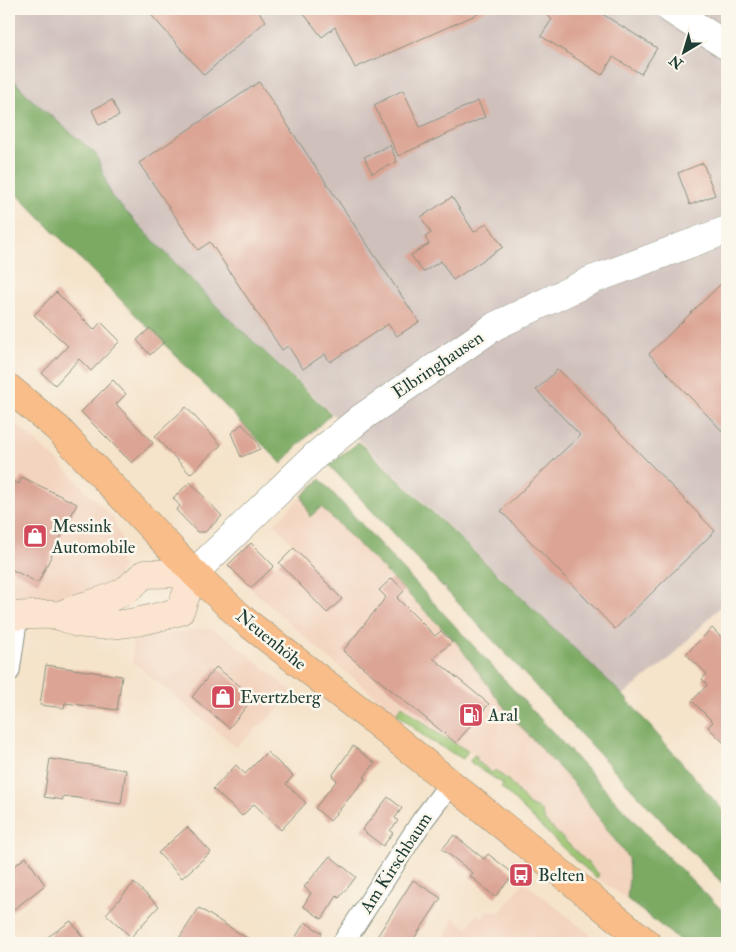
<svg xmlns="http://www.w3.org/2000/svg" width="736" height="952" font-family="'IM FELL Double Pica',serif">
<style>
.built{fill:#f3d4bf}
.industrial{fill:#cfc0bb}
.green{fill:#9bc471;stroke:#5d8052}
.forest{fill:#7caa63;stroke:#4e744c}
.building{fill:#dba494}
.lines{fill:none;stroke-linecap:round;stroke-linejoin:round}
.minor-casing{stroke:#8a907f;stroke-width:23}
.tertiary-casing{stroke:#8a907f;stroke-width:29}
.secondary-casing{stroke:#8a907f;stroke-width:29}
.primary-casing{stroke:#8a907f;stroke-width:29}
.minor{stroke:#fff;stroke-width:21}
.tertiary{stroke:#fff;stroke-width:28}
.secondary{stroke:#fce5d0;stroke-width:28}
.primary{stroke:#f8bd89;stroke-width:28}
.labels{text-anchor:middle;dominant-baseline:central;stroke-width:5;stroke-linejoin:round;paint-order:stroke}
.street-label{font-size:18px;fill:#1f3d34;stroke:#fbf7ec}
.poi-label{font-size:18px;fill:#1f3d34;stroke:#fbf7ec;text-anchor:start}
</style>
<rect width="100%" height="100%" fill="#fbf7ec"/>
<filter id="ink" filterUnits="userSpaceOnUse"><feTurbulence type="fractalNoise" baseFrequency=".02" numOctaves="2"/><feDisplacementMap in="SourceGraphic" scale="10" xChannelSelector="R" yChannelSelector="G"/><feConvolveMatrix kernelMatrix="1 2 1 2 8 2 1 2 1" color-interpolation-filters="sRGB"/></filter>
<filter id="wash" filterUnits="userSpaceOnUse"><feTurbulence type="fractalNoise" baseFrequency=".0096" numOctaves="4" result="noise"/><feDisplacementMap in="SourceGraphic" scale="20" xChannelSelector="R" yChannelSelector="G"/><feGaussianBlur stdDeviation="1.12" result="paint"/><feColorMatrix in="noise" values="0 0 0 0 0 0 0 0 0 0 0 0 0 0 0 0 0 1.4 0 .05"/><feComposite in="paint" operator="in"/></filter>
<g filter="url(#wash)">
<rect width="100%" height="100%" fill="#f5e3ca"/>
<!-- built -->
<path class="built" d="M 9,417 L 61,464 L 113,518 L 121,538 L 120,562 L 124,567 L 109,587 L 70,600 L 9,604 Z
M 302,496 L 310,517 L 321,507 L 457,643 L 509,714 L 574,784 L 628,858 L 629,877 L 627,899 L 597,878 L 599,873 L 545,821 L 545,816 L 537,807 L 529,805 L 511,786 L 509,781 L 496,770 L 493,773 L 476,760 L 478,757 L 437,733 L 402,706 L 396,713 L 320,651 L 251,588 L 295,546 L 274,524 Z
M 201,629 L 214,630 L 228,638 L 295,694 L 236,747 L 133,662 L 132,639 Z
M 524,882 L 601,943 L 444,943 L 453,917 L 467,928 L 477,914 L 482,918 L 487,910 L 500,912 Z"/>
<!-- industrial -->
<path class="industrial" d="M 9,9 L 727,9 L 727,600 L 667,661 L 623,695 L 316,398 L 225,315 L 110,196 L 96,154 L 31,99 L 9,75 Z"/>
<!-- green -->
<path class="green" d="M 402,706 L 437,733 L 468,751 L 463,759 L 427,739 L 396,713 Z
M 474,755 L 478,757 L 476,760 L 492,773 L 495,770 L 509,781 L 529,805 L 541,810 L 545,821 L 599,874 L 597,878 L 572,857 L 501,787 L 503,784 L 471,763 L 470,760 Z"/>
<!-- forest -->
<path class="forest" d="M 9,75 L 31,99 L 96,154 L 111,196 L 225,315 L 331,414 L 294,449 L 282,464 L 9,186 Z
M 359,442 L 623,695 L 727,815 L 727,888 L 674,834 L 329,465 Z
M 320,479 L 659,848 L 727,915 L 727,943 L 683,943 L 627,899 L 629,877 L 628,858 L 574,784 L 509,714 L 457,643 L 321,507 L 310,517 L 302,496 Z"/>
<g id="blocks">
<!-- building -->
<path class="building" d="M 146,9 L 256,9 L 266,21 L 204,75 Z
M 300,9 L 489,9 L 355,68 L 335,27 L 322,37 Z
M 539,9 L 594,9 L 657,48 L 641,74 L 613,57 L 602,75 L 541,36 L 552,19 Z
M 259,82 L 419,322 L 397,336 L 388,324 L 330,362 L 325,354 L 303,369 L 288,346 L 282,350 L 210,242 L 198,250 L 139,163 Z
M 403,90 L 420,127 L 478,101 L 485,117 L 398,156 L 374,105 Z
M 112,100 L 119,116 L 99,125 L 92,110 Z
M 390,145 L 397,162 L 372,173 L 364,157 Z
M 703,163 L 715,195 L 690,205 L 678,173 Z
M 452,197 L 474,232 L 487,223 L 503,247 L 453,280 L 441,261 L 423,272 L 411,255 L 429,244 L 425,237 L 431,233 L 421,217 Z
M 727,278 L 727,436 L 649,354 Z
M 56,292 L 94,330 L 101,322 L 120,341 L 91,371 L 79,359 L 55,385 L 42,373 L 68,346 L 34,315 Z
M 150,328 L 164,342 L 150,355 L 137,340 Z
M 558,369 L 715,531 L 615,629 L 501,511 L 580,435 L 536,390 Z
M 113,380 L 126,394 L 116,404 L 153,443 L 132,463 L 81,412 Z
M 186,407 L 221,445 L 190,474 L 155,436 Z
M 242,424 L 256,439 L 260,449 L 241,457 L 231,433 Z
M 22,477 L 77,504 L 38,583 L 9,568 L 9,479 L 19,484 Z
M 190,482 L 222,516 L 205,532 L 197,532 L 176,510 L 180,506 L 173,498 Z
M 251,543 L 274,566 L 251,588 L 228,565 Z
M 294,548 L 342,599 L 327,613 L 279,563 Z
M 392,578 L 404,591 L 397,598 L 435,636 L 441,631 L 452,642 L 433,658 L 489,704 L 456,743 L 343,651 L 386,597 L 379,590 Z
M 712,628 L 727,643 L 727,746 L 708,727 L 713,722 L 692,701 L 707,685 L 702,679 L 707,674 L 686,654 Z
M 46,665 L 122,676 L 117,710 L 65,703 L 64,708 L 40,705 Z
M 216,667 L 254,697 L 229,728 L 192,697 Z
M 353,746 L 375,763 L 364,777 L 366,778 L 330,821 L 315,808 L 337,780 L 332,776 Z
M 267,752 L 293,776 L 286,784 L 306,803 L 281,830 L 254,804 L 242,816 L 213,789 L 236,765 L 245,774 Z
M 50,759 L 126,770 L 121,804 L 63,796 L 63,800 L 44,797 Z
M 388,797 L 402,808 L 395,818 L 398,821 L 390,831 L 393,833 L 383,846 L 362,830 Z
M 187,827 L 211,852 L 182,878 L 158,853 Z
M 454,835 L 484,859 L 488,854 L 514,874 L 495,897 L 470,876 L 473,873 L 442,849 Z
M 330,856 L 356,877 L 339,898 L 337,896 L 322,919 L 303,906 L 311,893 L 304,887 Z
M 26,857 L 45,885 L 9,913 L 9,870 Z
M 413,880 L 441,898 L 411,943 L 373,943 Z
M 134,883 L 159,906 L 131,937 L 106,914 Z
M 199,908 L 255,943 L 176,943 Z
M 71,921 L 87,943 L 39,943 Z
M 305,922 L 322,933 L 316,943 L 292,943 Z"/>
</g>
</g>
<g filter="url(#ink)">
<use href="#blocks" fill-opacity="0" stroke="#8a907f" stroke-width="1"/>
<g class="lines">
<defs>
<path id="minor" d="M 9,671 L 17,616
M 343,943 L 422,821 L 450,784"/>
<path id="tertiary" d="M 670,9 L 727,46
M 194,573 L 316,455 L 361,418 L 495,326 L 592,280 L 727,230"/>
<path id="secondary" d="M 9,616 C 25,616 43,613 59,616 C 65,617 71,621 77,623 C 111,629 147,621 180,611 L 194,573 L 144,574 C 138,579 132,586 126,590 C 106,603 80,604 59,616"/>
<path id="primary" d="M 9,388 L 57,428 L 194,573 L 245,621 L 369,717 L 647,943"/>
</defs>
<!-- minor casing -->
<use href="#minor" class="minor-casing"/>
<!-- tertiary casing -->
<use href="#tertiary" class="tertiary-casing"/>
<!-- secondary casing -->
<use href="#secondary" class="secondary-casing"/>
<!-- primary casing -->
<use href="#primary" class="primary-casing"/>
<!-- minor -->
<use href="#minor" class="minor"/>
<!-- tertiary -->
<use href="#tertiary" class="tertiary"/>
<!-- secondary -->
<use href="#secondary" class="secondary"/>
<!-- primary -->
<use href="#primary" class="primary"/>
</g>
</g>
<!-- icons -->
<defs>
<symbol id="shop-square" viewBox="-11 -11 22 22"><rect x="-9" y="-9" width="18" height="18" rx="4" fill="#d1495b" stroke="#fbf7ec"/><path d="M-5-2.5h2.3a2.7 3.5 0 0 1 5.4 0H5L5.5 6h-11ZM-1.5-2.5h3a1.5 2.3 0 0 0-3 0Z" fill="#fff"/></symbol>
<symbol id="fuel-square" viewBox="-11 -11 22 22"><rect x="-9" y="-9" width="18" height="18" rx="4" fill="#d1495b" stroke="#fbf7ec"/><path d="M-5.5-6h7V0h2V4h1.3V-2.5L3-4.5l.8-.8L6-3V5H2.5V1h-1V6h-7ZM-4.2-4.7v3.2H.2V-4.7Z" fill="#fff"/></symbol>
<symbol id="bus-square" viewBox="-11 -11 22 22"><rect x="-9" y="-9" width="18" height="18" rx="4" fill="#d1495b" stroke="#fbf7ec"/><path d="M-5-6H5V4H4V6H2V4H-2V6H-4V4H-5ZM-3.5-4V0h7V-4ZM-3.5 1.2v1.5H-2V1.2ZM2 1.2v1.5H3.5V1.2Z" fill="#fff"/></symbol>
</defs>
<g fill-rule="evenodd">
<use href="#shop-square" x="21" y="522" width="28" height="28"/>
<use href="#shop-square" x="209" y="683" width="28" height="28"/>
<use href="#fuel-square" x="457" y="701" width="28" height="28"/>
<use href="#bus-square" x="507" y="861" width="28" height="28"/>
</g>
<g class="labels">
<!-- street labels -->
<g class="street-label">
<text transform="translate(438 365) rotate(-34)">Elbringhausen</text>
<text transform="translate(271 640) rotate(39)">Neuenhöhe</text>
<text transform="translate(396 863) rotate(-57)">Am Kirschbaum</text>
</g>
<!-- poi labels -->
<g class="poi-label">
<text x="52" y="526">Messink<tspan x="52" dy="21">Automobile</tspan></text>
<text x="240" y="697">Evertzberg</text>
<text x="488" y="715">Aral</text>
<text x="538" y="875">Belten</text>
</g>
</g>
<!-- margin -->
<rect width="736" height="952" fill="none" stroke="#fbf7ec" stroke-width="30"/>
<!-- north arrow -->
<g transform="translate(684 52) rotate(218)" stroke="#fbf7ec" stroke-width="4" paint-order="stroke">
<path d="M0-4L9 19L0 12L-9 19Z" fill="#1f3d34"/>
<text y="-8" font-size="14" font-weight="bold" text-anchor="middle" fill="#1f3d34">N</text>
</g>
</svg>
